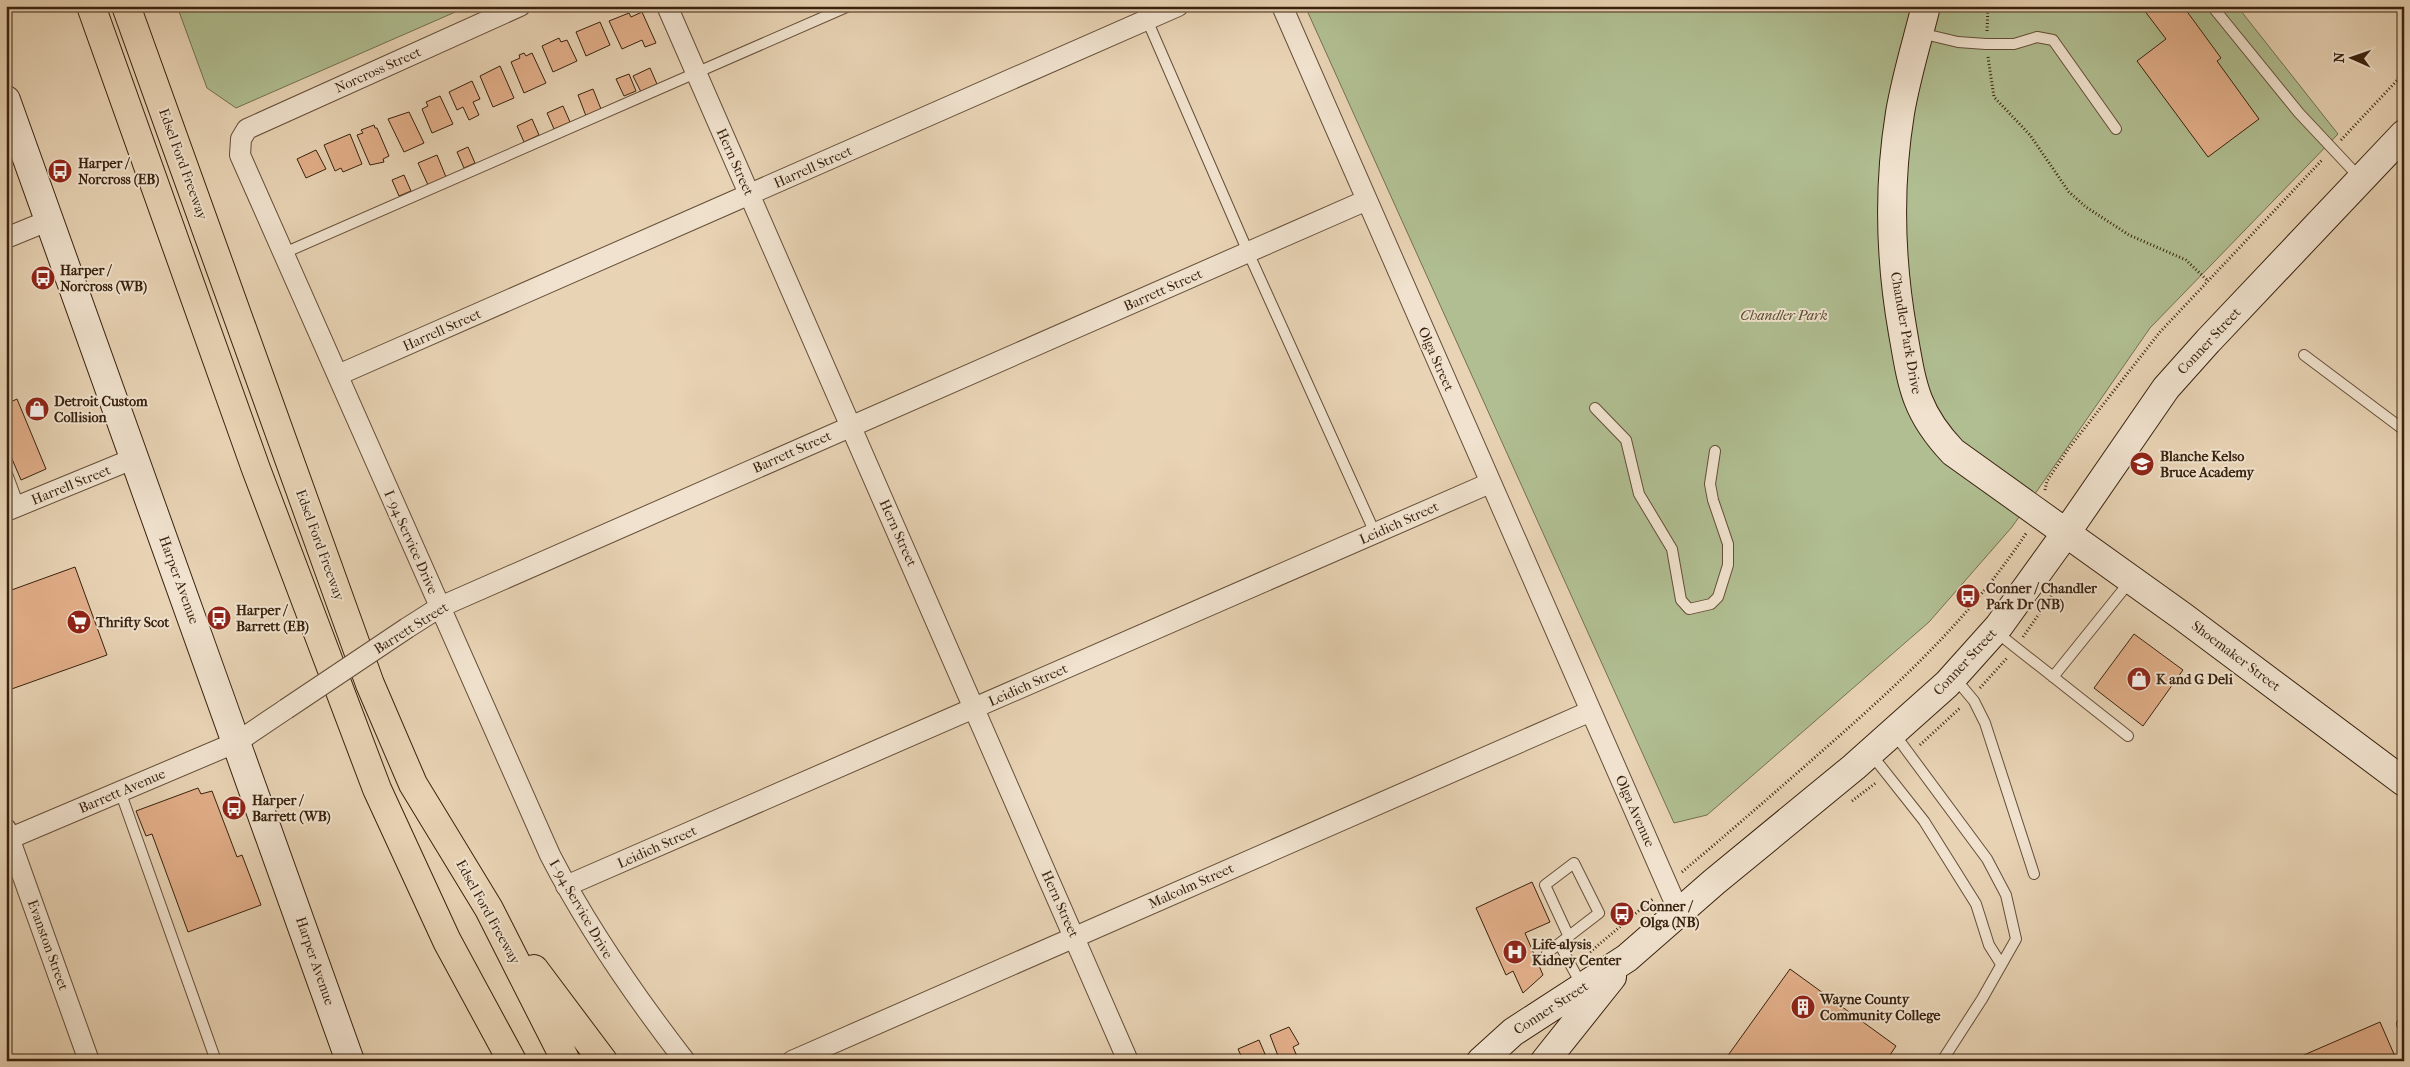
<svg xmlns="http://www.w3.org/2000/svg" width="2410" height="1067" font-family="'IM FELL French Canon',serif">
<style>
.green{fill:#b0be91;stroke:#747050}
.building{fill:#e2af8a;stroke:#39220e}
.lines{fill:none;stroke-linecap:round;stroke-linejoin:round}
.lane-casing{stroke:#654e38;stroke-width:12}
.street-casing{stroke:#654e38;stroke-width:22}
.secondary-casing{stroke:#39220e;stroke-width:30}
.highway-casing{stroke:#39220e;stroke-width:30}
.path{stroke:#39220e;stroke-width:3;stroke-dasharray:1 2.5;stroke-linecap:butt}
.lane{stroke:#f0e2ce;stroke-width:10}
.street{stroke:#f0e2ce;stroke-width:20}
.secondary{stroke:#f0e2ce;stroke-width:28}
.highway{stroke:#e8d3b4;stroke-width:28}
.street-bridge-casing{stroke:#654e38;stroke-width:22;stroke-linecap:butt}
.street-bridge{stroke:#f0e2ce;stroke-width:20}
.labels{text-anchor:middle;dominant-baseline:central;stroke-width:4;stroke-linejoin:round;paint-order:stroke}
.street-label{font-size:14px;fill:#39220e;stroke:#f0e2ce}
.poi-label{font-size:14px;font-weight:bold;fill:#39220e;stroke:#f0e2ce;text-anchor:start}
.park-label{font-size:14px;font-style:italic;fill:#57492f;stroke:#f0e2ce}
</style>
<rect width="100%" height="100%" fill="#e8d3b4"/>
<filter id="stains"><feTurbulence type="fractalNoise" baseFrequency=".004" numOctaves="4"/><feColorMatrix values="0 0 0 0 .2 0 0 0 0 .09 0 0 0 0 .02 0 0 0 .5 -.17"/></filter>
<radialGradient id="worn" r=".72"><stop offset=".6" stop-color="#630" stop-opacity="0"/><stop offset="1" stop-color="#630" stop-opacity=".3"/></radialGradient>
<!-- green -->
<path class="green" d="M 177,6 L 469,6 L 236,108 L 207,88 Z
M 1305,6 L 2237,6 L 2338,134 L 2150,328 L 2012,527 L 1929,622 L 1707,815 L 1674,823 Z"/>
<!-- building -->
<path class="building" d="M 2141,6 L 2183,6 L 2221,58 L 2217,61 L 2259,119 L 2208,157 L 2137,61 L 2166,39 Z
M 642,12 L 656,43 L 645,47 L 642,40 L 622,49 L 609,21 L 629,13 L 631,17 Z
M 600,22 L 610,45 L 586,56 L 576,32 Z
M 559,38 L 561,42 L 567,40 L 577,61 L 553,72 L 542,46 Z
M 524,53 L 526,56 L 532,53 L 546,83 L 524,93 L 511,62 L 520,58 L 519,55 Z
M 500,66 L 514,98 L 493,107 L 480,76 Z
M 650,68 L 657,84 L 641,92 L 633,76 Z
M 629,74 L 636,91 L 624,96 L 616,79 Z
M 472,81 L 480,99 L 473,102 L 479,115 L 469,120 L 463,107 L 457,110 L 449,92 Z
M 593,89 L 601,109 L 586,116 L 578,95 Z
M 440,96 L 453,124 L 432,133 L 422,109 L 428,106 L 426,102 Z
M 563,106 L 570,122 L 554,129 L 547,113 Z
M 409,112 L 424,143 L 404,152 L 388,119 Z
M 532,119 L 539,135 L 524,142 L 517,126 Z
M 374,125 L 375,128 L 377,128 L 389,156 L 383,159 L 384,162 L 370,165 L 357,135 L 363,133 L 361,130 Z
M 350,134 L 362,164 L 343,172 L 341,168 L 335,171 L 324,145 Z
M 468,147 L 475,163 L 464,168 L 457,152 Z
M 316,150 L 326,169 L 306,178 L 297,159 Z
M 437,155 L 446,177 L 428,185 L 418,163 Z
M 404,175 L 411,191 L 399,196 L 392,180 Z
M 17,399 L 46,469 L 21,480 L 6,445 L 6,404 Z
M 75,567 L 107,655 L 6,691 L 6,592 Z
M 2134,634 L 2183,670 L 2143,726 L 2094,688 Z
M 198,788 L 201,794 L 212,791 L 237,857 L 242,855 L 261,905 L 188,932 L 152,834 L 146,836 L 136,811 Z
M 1532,882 L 1550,922 L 1525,933 L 1543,975 L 1523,993 L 1513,971 L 1506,975 L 1476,908 Z
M 1790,969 L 1896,1046 L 1886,1061 L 1724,1061 Z
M 2380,1022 L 2397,1061 L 2290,1061 Z
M 1289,1027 L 1299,1044 L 1293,1047 L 1299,1061 L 1280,1061 L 1270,1035 Z
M 1259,1040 L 1268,1061 L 1248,1061 L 1247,1058 L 1243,1060 L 1238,1049 Z"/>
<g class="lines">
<defs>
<path id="lane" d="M 1141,6 L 1248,252 L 1375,533
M 2212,6 L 2299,113 L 2360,178
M 1920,33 L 1958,42 L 1986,44 L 2014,44 L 2037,37 L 2053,40 L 2116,129
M 284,253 L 849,6
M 2304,355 L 2404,430
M 1595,408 L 1626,440 L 1639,494 L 1672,549 L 1681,600 L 1689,609 L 1711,604 L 1718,597 L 1728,565 L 1728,544 L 1713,500 L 1710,484 L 1715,451
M 6,471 L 19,506
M 1995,631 L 2128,736
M 1954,677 L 1974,701 L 1985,723 L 2034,874
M 2053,677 L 2131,580
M 1893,732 L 1987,859 L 2006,895 L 2016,939 L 1982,999 L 1942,1061
M 1871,754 L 1924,821 L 1976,904 L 1989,945 L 2001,964
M 120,791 L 216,1061
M 1560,945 L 1582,986
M 1547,953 L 1599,913 L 1574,863 L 1545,885 L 1569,937
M 2402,1024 L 2404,1023"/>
<path id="street" d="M 520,6 L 247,129 L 241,139 L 240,155 L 550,855 C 588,929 634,995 685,1061
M 667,6 L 1128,1061
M 1282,6 L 1679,912
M 6,238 L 50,220
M 338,375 L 1178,6
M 6,511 L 135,458
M 407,628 L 440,607 L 1367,200
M 6,829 L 89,1061
M 6,840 L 237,742 L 286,709
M 566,886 L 1490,483
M 792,1061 L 1591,711"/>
<path id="secondary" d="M 1926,6 C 1917,42 1906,77 1900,113 C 1888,187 1890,260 1903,333 C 1912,385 1915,412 1953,452 L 2182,616 L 2404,782
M 6,100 L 350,1061
M 1481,1061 L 1513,1032 L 1627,958 L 1714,882 L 1854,767 L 1947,684 L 1999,626 L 2066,533 L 2166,388 L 2208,341 L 2404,134
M 1545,1061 L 1612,977"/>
<path id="highway" d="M 91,6 L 256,469 L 377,789 L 447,941 L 512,1061
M 126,6 L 370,684 L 413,784 L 489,909 L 566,1061
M 534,969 L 603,1061"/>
</defs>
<!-- lane casing -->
<use href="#lane" class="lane-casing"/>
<!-- street casing -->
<use href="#street" class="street-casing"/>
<!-- secondary casing -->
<use href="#secondary" class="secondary-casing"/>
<!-- highway casing -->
<use href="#highway" class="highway-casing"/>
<!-- path -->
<path class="path" d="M 1987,31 L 1988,6
M 1988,57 L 1994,97 L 2030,135 L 2069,192 L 2086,207 L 2129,235 L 2186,260 L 2208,281
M 2341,140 L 2404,73
M 2045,490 L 2047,481 L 2069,448 L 2160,332 L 2323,159
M 2023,637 L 2059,585
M 2401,666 L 2404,662
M 1980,688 L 2007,658
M 1920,745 L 1961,707
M 1852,801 L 1877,782
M 1682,872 C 1732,830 1780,788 1829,745 C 1904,679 1971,617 2027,532
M 1590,952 L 1654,898"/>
<!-- lane -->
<use href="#lane" class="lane"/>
<!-- street -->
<use href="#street" class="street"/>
<!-- secondary -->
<use href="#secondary" class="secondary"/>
<!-- highway -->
<use href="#highway" class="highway"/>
<defs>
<path id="street-bridge" d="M 286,709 L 407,628"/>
</defs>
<!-- street-bridge casing -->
<use href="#street-bridge" class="street-bridge-casing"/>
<!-- street-bridge -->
<use href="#street-bridge" class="street-bridge"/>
</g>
<!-- icons -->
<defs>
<symbol id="bus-disc" viewBox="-11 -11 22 22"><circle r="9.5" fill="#8f2418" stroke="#f0e2ce"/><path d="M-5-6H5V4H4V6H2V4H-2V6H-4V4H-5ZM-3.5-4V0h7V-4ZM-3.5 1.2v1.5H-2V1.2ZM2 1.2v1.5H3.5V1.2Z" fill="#fff"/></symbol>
<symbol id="shop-disc" viewBox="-11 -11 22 22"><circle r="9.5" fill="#8f2418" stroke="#f0e2ce"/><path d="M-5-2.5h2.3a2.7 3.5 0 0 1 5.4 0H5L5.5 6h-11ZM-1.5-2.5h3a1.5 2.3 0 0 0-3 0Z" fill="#fff"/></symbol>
<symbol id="school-disc" viewBox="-11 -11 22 22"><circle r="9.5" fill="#8f2418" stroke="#f0e2ce"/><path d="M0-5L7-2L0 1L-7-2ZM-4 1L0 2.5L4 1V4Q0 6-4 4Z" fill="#fff"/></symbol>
<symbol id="supermarket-disc" viewBox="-11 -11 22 22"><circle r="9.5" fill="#8f2418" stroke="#f0e2ce"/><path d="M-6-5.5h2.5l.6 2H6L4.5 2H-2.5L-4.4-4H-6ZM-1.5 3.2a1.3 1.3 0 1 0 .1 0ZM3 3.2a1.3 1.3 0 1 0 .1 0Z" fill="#fff"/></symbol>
<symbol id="hospital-disc" viewBox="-11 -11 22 22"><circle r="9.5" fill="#8f2418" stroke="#f0e2ce"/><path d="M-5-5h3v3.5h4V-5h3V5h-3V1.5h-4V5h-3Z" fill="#fff"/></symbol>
<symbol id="building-disc" viewBox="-11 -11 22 22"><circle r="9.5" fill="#8f2418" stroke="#f0e2ce"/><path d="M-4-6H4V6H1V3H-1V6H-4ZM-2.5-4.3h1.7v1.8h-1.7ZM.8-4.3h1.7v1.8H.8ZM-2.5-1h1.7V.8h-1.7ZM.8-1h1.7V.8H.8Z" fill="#fff"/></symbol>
</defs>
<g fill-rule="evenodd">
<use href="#bus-disc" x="46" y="157" width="28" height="28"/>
<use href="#bus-disc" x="29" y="264" width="28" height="28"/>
<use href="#shop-disc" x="23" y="395" width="28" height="28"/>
<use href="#school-disc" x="2128" y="450" width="28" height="28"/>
<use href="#bus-disc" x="1954" y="582" width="28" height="28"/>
<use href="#bus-disc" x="205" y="604" width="28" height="28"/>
<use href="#supermarket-disc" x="65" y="608" width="28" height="28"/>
<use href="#shop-disc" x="2125" y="665" width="28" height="28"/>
<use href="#bus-disc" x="220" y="794" width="28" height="28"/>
<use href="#bus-disc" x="1608" y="900" width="28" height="28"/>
<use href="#hospital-disc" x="1501" y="938" width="28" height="28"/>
<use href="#building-disc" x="1789" y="993" width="28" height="28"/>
</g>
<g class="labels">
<!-- street labels -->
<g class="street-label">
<text transform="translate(378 70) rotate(-24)">Norcross Street</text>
<text transform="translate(735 162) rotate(66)">Hern Street</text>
<text transform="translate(183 164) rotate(70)">Edsel Ford Freeway</text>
<text transform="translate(813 167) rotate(-24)">Harrell Street</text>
<text transform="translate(1163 290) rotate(-24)">Barrett Street</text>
<text transform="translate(442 330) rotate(-24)">Harrell Street</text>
<text transform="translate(1906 333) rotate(80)">Chandler Park Drive</text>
<text transform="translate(2209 341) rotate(-47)">Conner Street</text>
<text transform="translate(1436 359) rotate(66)">Olga Street</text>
<text transform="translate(792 452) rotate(-24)">Barrett Street</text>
<text transform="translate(71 485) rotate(-22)">Harrell Street</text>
<text transform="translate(1399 523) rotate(-24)">Leidich Street</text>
<text transform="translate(898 533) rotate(66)">Hern Street</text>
<text transform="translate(411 542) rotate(66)">I- 94 Service Drive</text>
<text transform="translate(320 545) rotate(70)">Edsel Ford Freeway</text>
<text transform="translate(179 580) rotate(70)">Harper Avenue</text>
<text transform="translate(411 628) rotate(-32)">Barrett Street</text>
<text transform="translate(2236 656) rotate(37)">Shoemaker Street</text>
<text transform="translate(1965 662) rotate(-47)">Conner Street</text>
<text transform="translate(1028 685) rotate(-24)">Leidich Street</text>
<text transform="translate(122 791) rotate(-23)">Barrett Avenue</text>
<text transform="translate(1635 811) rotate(66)">Olga Avenue</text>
<text transform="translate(657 847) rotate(-24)">Leidich Street</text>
<text transform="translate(1191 886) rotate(-24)">Malcolm Street</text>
<text transform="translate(1060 904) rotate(66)">Hern Street</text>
<text transform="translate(581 909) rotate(60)">I- 94 Service Drive</text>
<text transform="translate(488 912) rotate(61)">Edsel Ford Freeway</text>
<text transform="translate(48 945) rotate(70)">Evanston Street</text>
<text transform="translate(315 961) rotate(71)">Harper Avenue</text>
<text transform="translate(1551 1008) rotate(-33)">Conner Street</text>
</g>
<!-- poi labels -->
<g class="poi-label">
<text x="78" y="163">Harper /<tspan x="78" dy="16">Norcross (EB)</tspan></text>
<text x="60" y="270">Harper /<tspan x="60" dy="16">Norcross (WB)</tspan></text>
<text x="54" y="401">Detroit Custom<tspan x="54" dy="16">Collision</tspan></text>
<text x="2160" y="456">Blanche Kelso<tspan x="2160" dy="16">Bruce Academy</tspan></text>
<text x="1986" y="588">Conner / Chandler<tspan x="1986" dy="16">Park Dr (NB)</tspan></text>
<text x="236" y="610">Harper /<tspan x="236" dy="16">Barrett (EB)</tspan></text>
<text x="96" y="622">Thrifty Scot</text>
<text x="2156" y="679">K and G Deli</text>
<text x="252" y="800">Harper /<tspan x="252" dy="16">Barrett (WB)</tspan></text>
<text x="1640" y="906">Conner /<tspan x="1640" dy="16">Olga (NB)</tspan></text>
<text x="1532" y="944">Life-alysis<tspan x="1532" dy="16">Kidney Center</tspan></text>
<text x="1820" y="999">Wayne County<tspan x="1820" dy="16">Community College</tspan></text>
</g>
<!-- park labels -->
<g class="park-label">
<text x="1784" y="315">Chandler Park</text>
</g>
</g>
<!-- margin -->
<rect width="2410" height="1067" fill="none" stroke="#e8d3b4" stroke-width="25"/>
<rect x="8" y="8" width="2395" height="1052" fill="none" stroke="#39220e" stroke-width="2.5"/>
<rect x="12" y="12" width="2385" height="1042" fill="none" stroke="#39220e"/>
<!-- north arrow -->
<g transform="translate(2352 58) rotate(272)" stroke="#f0e2ce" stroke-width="4" paint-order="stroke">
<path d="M0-4L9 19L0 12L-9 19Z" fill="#39220e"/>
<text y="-8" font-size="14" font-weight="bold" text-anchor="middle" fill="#39220e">N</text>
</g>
<rect width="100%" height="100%" filter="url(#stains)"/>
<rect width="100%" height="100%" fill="url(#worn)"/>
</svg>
